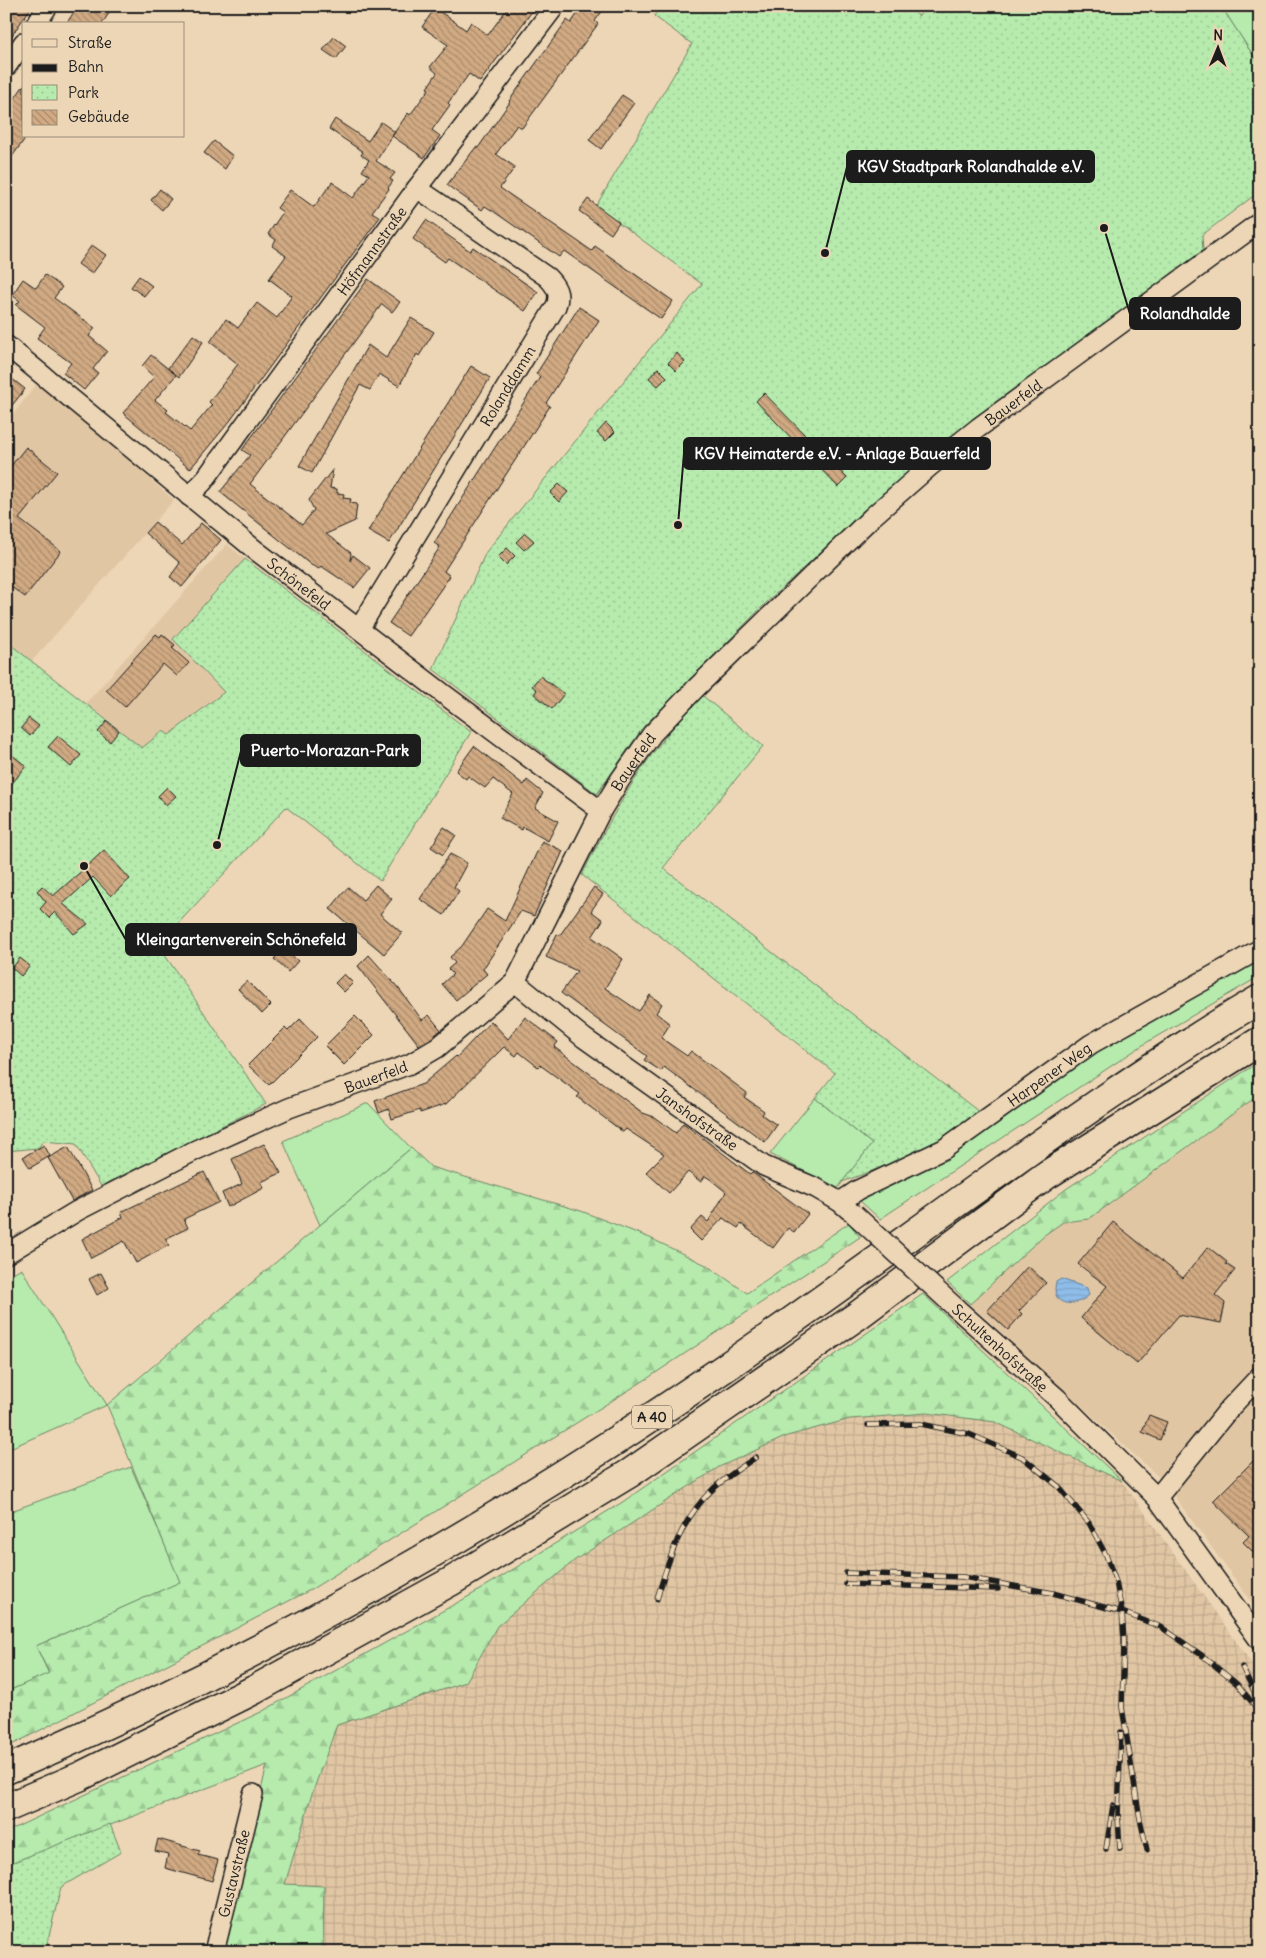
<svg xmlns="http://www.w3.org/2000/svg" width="1266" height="1958" font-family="Delius,sans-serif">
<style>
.built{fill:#e1c6a4}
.industrial{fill:url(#industrial-grid)}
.grass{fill:#b6ebad;stroke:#698464}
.forest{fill:url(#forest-firs);stroke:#698464}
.park{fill:url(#park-dots);stroke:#698464}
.water{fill:url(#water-rules);stroke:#617d97}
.building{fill:url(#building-back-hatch);stroke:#1c1c1c}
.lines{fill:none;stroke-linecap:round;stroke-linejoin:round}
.minor-casing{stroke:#1c1c1c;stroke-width:22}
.motorway-casing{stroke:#1c1c1c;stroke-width:31}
.minor{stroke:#edd6b6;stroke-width:19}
.motorway{stroke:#edd6b6;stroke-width:28}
.rail-casing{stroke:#1c1c1c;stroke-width:5.5}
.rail{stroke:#edd6b6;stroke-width:4;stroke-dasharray:11;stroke-linecap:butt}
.minor-bridge-casing{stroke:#1c1c1c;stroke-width:22;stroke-linecap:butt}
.minor-bridge{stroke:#edd6b6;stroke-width:19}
.labels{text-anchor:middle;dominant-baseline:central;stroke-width:4;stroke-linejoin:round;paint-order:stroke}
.shield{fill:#edd6b6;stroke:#5b544a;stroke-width:1}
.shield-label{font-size:14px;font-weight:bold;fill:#1c1c1c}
.street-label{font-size:15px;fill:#1c1c1c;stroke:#edd6b6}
.leader{fill:none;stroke:#1c1c1c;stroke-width:2}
.callout-dot{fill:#1c1c1c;stroke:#edd6b6;stroke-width:2}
.callout{fill:#1c1c1c;stroke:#1c1c1c;stroke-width:2}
.callout-label{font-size:16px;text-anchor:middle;font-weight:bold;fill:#fff}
</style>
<defs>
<pattern id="industrial-grid" width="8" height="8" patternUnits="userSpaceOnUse" patternTransform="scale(1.25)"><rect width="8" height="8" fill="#e1c6a4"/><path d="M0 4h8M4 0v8" fill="none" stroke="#c0aa8d"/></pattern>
<pattern id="forest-firs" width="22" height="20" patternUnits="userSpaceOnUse" patternTransform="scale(1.25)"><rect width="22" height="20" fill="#b6ebad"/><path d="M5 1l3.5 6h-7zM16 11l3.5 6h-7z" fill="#9cc994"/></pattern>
<pattern id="park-dots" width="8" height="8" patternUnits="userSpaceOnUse" patternTransform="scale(1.25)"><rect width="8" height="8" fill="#b6ebad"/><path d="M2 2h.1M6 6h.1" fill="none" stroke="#9cc994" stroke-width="1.8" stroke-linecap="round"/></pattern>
<pattern id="water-rules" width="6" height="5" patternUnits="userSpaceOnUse" patternTransform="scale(1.25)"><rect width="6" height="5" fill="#8fbde9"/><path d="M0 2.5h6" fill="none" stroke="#7ba2c7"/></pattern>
<pattern id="building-back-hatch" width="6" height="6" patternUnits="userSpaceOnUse" patternTransform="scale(1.25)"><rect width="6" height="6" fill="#d1aa83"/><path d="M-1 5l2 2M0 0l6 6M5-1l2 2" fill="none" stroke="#a98a6a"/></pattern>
</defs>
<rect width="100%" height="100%" fill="#edd6b6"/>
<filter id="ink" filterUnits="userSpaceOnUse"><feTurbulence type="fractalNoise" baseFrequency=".02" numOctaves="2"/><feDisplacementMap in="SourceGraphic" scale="10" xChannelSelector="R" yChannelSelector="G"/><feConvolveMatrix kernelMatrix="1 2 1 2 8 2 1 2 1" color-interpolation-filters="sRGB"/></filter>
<g filter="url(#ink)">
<!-- built -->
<path class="built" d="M 39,381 L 174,500 L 32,661 L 6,641 L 6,423 Z
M 227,544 L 245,559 L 173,639 L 224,691 L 168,736 L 163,731 L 142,748 L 86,703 Z
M 1260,1094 L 1260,1614 L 1164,1482 L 970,1304 L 1043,1236 L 1063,1222 L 1089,1219 Z"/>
<!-- industrial -->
<path class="industrial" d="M 927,1413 L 995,1422 L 1122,1481 L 1260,1675 L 1260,1952 L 323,1952 L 324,1886 L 285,1885 L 311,1797 L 337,1725 L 466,1682 L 497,1626 L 575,1560 L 719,1467 L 787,1436 L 850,1419 Z"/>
<!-- grass -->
<path class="grass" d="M 1221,6 L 1260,6 L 1260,66 Z
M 1260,958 L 1260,976 L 1149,1041 L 880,1219 L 859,1200 L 1095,1049 Z
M 815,1098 L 872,1144 L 838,1188 L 770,1154 Z
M 368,1103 L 411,1148 L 320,1225 L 283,1141 Z
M 21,1268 L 107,1405 L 6,1450 L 6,1278 Z
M 131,1467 L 181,1582 L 36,1646 L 49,1674 L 6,1692 L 6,1513 Z"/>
<!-- forest -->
<path class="forest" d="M 1260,1061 L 1260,1094 L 1089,1219 L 1063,1222 L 1043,1236 L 970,1304 L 947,1282 L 1066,1189 Z
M 411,1148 L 431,1167 L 581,1211 L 650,1238 L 706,1265 L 747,1293 L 849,1223 L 860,1237 L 648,1378 L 312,1589 L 6,1748 L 6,1692 L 49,1673 L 36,1646 L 180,1582 L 107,1405 Z
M 923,1294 L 1122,1481 L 995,1422 L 927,1413 L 850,1419 L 787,1436 L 719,1467 L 575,1560 L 497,1626 L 466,1682 L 337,1725 L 311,1797 L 285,1884 L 324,1886 L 323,1952 L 223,1952 L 267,1765 L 6,1865 L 6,1832 L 261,1712 L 473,1594 L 621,1503 Z"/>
<!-- park -->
<path class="park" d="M 662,6 L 906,6 L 919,16 L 926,6 L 1221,6 L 1260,66 L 1260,191 L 1202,235 L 1203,251 L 919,462 L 771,598 L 644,726 L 597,794 L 433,669 L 486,552 L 702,284 L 596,206 L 692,44 L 654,16 Z
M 245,559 L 471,732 L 380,881 L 286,807 L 158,945 L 266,1104 L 101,1186 L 76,1144 L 43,1141 L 38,1148 L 6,1151 L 6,641 L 142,748 L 163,731 L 169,735 L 224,692 L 173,639 Z
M 703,696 L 763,746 L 663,868 L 983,1115 L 931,1149 L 842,1182 L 872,1144 L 815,1098 L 835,1073 L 582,875 C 606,827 632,778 666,736 C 677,722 691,709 703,696 Z
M 110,1824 L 121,1852 L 61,1887 L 45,1952 L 6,1952 L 6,1865 Z"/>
<!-- water -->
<path class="water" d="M 1061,1279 L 1087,1288 L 1089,1295 C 1074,1309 1050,1306 1056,1282 Z"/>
<!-- building -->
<path class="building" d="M 6,6 L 32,6 L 6,44 Z
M 78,6 L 99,6 L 109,13 L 102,24 L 66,24 Z
M 509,6 L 536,6 L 480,82 L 469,74 L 448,103 L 450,105 L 432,130 L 440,136 L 424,158 L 392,136 L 408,113 L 410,115 L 429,89 L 427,88 L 437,73 L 430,67 L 448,45 L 422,27 L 435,8 L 466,30 L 471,22 L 488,35 Z
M 583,6 L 606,6 L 595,21 L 598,24 L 522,128 L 517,125 L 496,154 L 515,167 L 500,188 L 592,251 L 595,246 L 673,301 L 661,319 L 564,251 L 559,257 L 493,211 L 485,206 L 482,210 L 447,185 L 476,147 L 478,148 L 510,102 L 509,101 L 567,20 L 571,23 Z
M 334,37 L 346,46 L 336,59 L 323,50 Z
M 24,85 L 24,140 L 6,165 L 6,111 Z
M 622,95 L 634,103 L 601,149 L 589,140 Z
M 335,119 L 368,141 L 381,122 L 395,132 L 376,161 L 395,173 L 390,179 L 393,181 L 388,188 L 389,189 L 372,212 L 380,217 L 230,421 L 190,469 L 123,413 L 154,377 L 142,366 L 151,355 L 176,375 L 155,400 L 168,410 L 166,412 L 190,431 L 212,405 L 209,402 L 238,364 L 210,342 L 226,319 L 238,328 L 257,303 L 277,318 L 292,296 L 269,279 L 286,256 L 272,246 L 276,240 L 268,234 L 283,212 L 277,208 L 290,190 L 314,207 L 332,182 L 353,198 L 369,175 L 362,171 L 369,160 L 361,155 L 363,152 L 329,129 Z
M 214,141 L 233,156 L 225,169 L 204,153 Z
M 160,189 L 171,199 L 162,210 L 151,200 Z
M 588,199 L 619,222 L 611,234 L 579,211 Z
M 426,220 L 470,251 L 473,247 L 538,292 L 525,311 L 448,258 L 445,262 L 413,239 Z
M 92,245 L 106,255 L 92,274 L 78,264 Z
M 45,275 L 62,287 L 54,298 L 95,328 L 89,336 L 107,351 L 93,369 L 98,373 L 84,390 L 63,373 L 71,363 L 37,338 L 45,327 L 16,305 L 20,301 L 12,295 L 23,279 L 36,288 Z
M 139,276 L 152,286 L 144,296 L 131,287 Z
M 368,279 L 400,302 L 392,312 L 382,304 L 250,484 L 302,525 L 314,510 L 309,500 L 333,469 L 330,488 L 337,489 L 337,493 L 344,494 L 343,498 L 351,499 L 350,503 L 357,504 L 355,521 L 326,534 L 351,553 L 350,561 L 353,555 L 370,568 L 354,588 L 321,566 L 319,569 L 311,565 L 220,492 L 250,455 L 242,450 Z
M 579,307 L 599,320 L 546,403 L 550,406 L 444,571 L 450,576 L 408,636 L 389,623 L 440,547 L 434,543 L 540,377 L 536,374 Z
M 411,318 L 434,332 L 419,356 L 417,354 L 399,386 L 379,374 L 370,390 L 360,385 L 312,473 L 299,466 L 368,345 L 386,358 Z
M 193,335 L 203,342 L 179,377 L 168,368 Z
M 677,353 L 685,362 L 676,371 L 668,363 Z
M 471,366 L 490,378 L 389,543 L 368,531 Z
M 658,368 L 667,377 L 658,386 L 649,378 Z
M 6,374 L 25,389 L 6,413 Z
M 764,393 L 847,478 L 838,487 L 756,401 Z
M 606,423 L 615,432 L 606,441 L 597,433 Z
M 26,447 L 57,472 L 19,519 L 61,551 L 25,597 L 6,583 L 6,472 Z
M 559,484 L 568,492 L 559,502 L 550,493 Z
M 155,522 L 182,545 L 201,523 L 221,540 L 182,587 L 170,577 L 180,563 L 145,533 Z
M 525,533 L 534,541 L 524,550 L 516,542 Z
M 507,548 L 515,556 L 506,565 L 498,557 Z
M 156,634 L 160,637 L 162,634 L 175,645 L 172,648 L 189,663 L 177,676 L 163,664 L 125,707 L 106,690 Z
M 540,676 L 564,694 L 552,709 L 534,694 L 537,690 L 532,686 Z
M 29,718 L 39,726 L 30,736 L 21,728 Z
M 107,721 L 119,731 L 110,742 L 98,732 Z
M 58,736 L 81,755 L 71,767 L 48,747 Z
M 474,746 L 524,785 L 527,780 L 543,793 L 535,808 L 558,821 L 548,841 L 523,827 L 522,830 L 500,818 L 513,794 L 493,779 L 485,788 L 468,776 L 466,779 L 456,771 Z
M 6,750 L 26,766 L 6,791 Z
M 167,787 L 176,796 L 166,805 L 158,796 Z
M 444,827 L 456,835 L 443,855 L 431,847 Z
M 542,841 L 563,851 L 534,916 L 521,911 L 483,969 L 487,974 L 456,1000 L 442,984 L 453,974 L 448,969 L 455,963 L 450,957 L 462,946 L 487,909 L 505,921 Z
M 104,850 L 130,879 L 111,896 L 93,877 L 63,904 L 88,924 L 74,934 L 55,912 L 49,918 L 40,909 L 46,902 L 37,891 L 42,886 L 53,896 L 85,868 Z
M 450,854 L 467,863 L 454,887 L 459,891 L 444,915 L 420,899 Z
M 376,885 L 392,899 L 380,914 L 402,933 L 384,954 L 330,909 L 348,887 L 363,900 Z
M 594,887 L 603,894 L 591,911 L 603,920 L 592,937 L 623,959 L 605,988 L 639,1011 L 650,995 L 662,1004 L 656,1013 L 670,1024 L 661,1038 L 687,1056 L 691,1051 L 747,1093 L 744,1097 L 764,1111 L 762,1115 L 777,1125 L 765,1142 L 664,1067 L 661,1071 L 644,1060 L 647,1056 L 561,993 L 577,971 L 546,957 L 557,934 L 560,935 Z
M 284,948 L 298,961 L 288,972 L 274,959 Z
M 369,955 L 400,990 L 422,1020 L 429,1015 L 441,1030 L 430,1039 L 419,1045 L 358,966 Z
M 20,958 L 30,966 L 21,976 L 12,968 Z
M 344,974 L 353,983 L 344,992 L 335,983 Z
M 247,981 L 271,1005 L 262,1014 L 238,989 Z
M 355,1016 L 374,1035 L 344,1065 L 325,1046 Z
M 525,1017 L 558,1042 L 554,1047 L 643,1113 L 654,1117 L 676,1133 L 683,1123 L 750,1174 L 752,1172 L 808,1214 L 794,1232 L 788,1228 L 773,1248 L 741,1224 L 738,1228 L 723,1218 L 701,1241 L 690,1230 L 702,1217 L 708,1222 L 726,1192 L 710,1179 L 705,1176 L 701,1182 L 688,1172 L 669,1193 L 646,1172 L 664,1154 L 626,1129 L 623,1132 L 577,1097 L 580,1094 L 540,1065 L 538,1067 L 519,1052 L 516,1056 L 504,1047 L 446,1104 L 420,1113 L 420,1110 L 392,1119 L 389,1109 L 379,1113 L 375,1101 L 423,1084 L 456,1056 L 457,1057 L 491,1021 L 508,1039 Z
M 300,1019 L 317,1037 L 269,1085 L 248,1065 L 285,1028 L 288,1031 Z
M 264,1144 L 281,1173 L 261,1182 L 264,1188 L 228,1207 L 222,1193 L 242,1184 L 232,1159 Z
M 44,1145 L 50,1156 L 30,1168 L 23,1157 Z
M 68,1147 L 92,1190 L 72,1201 L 48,1158 Z
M 204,1172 L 219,1202 L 184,1219 L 188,1228 L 165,1239 L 169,1245 L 136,1263 L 124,1241 L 91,1258 L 82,1239 L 123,1217 L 121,1212 Z
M 1113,1222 L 1183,1278 L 1208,1247 L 1227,1262 L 1226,1264 L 1235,1270 L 1215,1295 L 1225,1303 L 1221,1323 L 1179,1315 L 1137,1364 L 1081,1318 L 1107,1286 L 1078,1264 Z
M 1028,1266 L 1046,1283 L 1019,1311 L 1022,1314 L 1008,1330 L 987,1311 Z
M 101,1273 L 109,1288 L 97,1295 L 89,1279 Z
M 1149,1415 L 1167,1422 L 1160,1440 L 1142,1432 Z
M 1260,1454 L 1260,1559 L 1243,1542 L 1249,1536 L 1213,1501 Z
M 158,1839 L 200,1851 L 198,1855 L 218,1860 L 212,1881 L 165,1868 L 168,1854 L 155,1851 Z"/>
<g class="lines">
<defs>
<g id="minor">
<path d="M 36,24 L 48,6"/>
<path d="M 6,67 L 24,42"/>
<path id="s1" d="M 6,345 L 254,549 L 445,695 L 601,811"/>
<path id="s2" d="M 189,496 L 203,482 L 417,188 L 555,6"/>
<path id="s3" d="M 359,629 L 556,306 C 561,294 556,286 547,277 L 417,188"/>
<path id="s4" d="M 515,982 L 584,1038 L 764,1166 L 816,1188 L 840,1202 L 849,1210"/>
<path id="s5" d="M 840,1202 L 858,1190 L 944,1149 L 1091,1044 L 1260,949"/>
<path id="s6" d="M 6,1254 L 77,1211 L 196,1150 L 289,1108 L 410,1064 L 437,1048 L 515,982 L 601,811 L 620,780 L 652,734 L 696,688 L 872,517 L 929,467 L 978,428 L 1260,222"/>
<path d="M 956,1308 L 1057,1398 L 1157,1498 L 1260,1641"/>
<path d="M 1157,1498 L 1229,1409 L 1260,1376"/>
<path id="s7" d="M 214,1952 L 253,1794"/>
</g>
<path id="motorway" d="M 6,1770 C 258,1660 497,1524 723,1369 C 853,1280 979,1184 1110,1095 C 1159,1062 1208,1029 1260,999
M 6,1808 L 81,1776 L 254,1690 L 450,1582 L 630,1473 L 857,1316 L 1045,1176 L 1260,1041"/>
</defs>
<!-- minor casing -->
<use href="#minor" class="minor-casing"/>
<!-- motorway casing -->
<use href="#motorway" class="motorway-casing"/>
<!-- minor -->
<use href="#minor" class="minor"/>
<!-- motorway -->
<use href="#motorway" class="motorway"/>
<defs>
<path id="rail" d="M 868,1425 L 921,1424 L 969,1434 L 1022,1457 L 1058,1486 L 1089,1523 L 1106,1555 L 1116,1582 L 1122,1612 L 1124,1641 L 1122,1707 L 1140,1819 L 1147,1850
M 846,1573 L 963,1577 L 1053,1593 L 1122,1612 L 1161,1627 L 1203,1656 L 1237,1684 L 1260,1712
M 846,1584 L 998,1589
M 657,1599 C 669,1558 681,1519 713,1489 C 726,1477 742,1467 756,1457
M 1242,1667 L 1260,1703
M 1106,1849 L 1113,1805
M 1120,1849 L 1118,1817 L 1121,1732"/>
</defs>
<!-- rail casing -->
<use href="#rail" class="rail-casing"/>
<!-- rail -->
<use href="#rail" class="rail"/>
<defs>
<path id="minor-bridge" d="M 854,1214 L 956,1308"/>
</defs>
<!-- minor-bridge casing -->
<use href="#minor-bridge" class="minor-bridge-casing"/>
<!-- minor-bridge -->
<use href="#minor-bridge" class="minor-bridge"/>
</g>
</g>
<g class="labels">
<!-- shield labels -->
<rect class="shield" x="632" y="1405.5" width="40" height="23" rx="4"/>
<g class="shield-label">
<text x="652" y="1417">A 40</text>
</g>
<!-- street labels -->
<g class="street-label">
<text stroke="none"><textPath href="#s2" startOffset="306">Höfmannstraße</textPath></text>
<text stroke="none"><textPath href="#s3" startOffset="285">Rolanddamm</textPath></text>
<text stroke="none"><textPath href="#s6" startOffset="1356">Bauerfeld</textPath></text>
<text stroke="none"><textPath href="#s1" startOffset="378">Schönefeld</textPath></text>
<text stroke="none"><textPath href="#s6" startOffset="831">Bauerfeld</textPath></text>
<text stroke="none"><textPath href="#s5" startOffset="246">Harpener Weg</textPath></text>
<text stroke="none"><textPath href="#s6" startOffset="411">Bauerfeld</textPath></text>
<text stroke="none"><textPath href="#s4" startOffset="228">Janshofstraße</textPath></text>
<text transform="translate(1000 1348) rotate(42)">Schultenhofstraße</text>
<text stroke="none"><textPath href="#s7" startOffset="81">Gustavstraße</textPath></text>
</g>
</g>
<!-- callouts -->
<path class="leader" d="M825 253L847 167M1104 228L1130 314M678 525L684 453M217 845L241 751M84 866L126 940"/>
<g class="callout-dot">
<circle cx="825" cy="253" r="5"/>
<circle cx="1104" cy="228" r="5"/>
<circle cx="678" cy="525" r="5"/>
<circle cx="217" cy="845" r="5"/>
<circle cx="84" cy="866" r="5"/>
</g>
<g class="callout">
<rect x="847" y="151" width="247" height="31" rx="5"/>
<rect x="1130" y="298" width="110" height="31" rx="5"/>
<rect x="684" y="438" width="306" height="31" rx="5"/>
<rect x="241" y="735" width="179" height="31" rx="5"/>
<rect x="126" y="924" width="230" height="31" rx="5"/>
</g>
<g class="callout-label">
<text x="971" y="172">KGV Stadtpark Rolandhalde e.V.</text>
<text x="1185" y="319">Rolandhalde</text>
<text x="837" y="459">KGV Heimaterde e.V. - Anlage Bauerfeld</text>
<text x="330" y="756">Puerto-Morazan-Park</text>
<text x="241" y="945">Kleingartenverein Schönefeld</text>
</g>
<!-- margin -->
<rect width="1266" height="1958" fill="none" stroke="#edd6b6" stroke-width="25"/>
<rect x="12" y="12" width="1241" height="1933" fill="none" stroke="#1c1c1c" stroke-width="2" filter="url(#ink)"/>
<!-- legend -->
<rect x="22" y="22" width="162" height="115" fill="#edd6b6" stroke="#998c78"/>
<rect x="32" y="39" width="25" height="8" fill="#edd6b6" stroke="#998c78"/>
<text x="68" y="48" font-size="15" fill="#1c1c1c">Straße</text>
<rect x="32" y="64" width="25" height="8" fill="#1c1c1c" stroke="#998c78"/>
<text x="68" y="72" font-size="15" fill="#1c1c1c">Bahn</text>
<rect x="32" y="85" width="25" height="15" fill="url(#park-dots)" stroke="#998c78"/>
<text x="68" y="98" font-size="15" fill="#1c1c1c">Park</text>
<rect x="32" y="110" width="25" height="15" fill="url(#building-back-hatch)" stroke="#998c78"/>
<text x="68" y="122" font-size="15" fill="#1c1c1c">Gebäude</text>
<!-- north arrow -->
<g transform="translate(1218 48) rotate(1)" stroke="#edd6b6" stroke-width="4" paint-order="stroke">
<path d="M0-4L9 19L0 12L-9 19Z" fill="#1c1c1c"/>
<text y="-8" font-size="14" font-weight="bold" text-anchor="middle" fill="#1c1c1c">N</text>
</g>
</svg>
